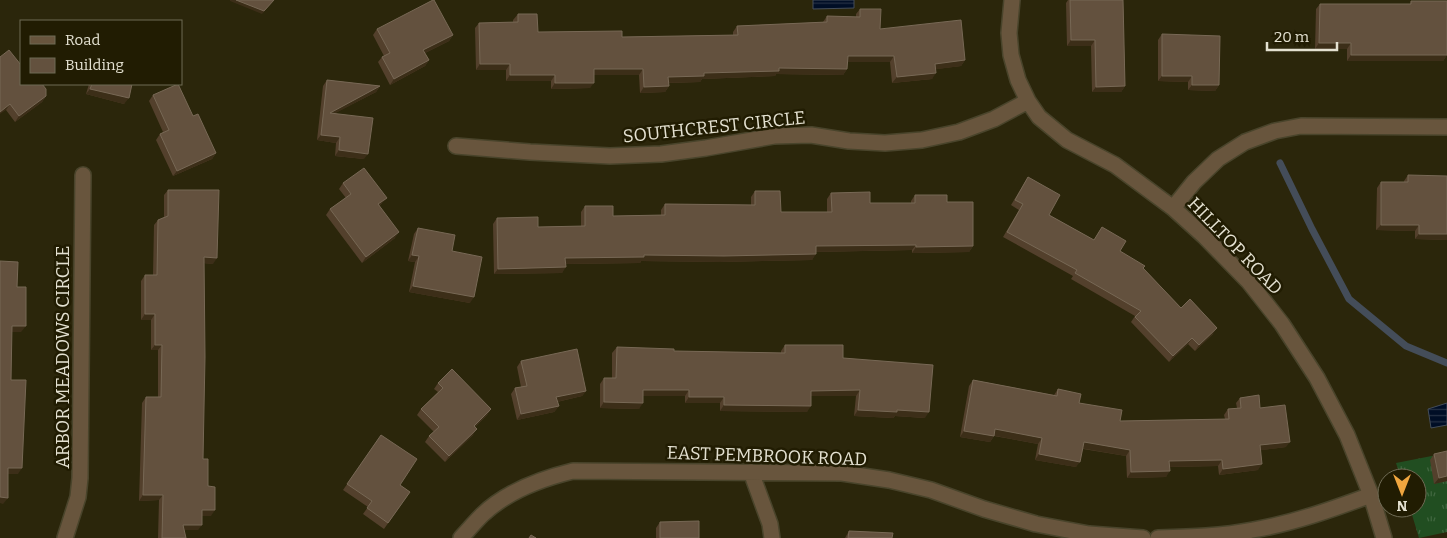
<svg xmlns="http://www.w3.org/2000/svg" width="1447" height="538" font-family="Bitter,serif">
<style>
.grass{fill:url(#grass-tufts)}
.water{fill:url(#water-rules);stroke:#444d59}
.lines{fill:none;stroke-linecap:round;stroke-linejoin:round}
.stream{stroke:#444d59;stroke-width:7}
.minor-casing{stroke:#49442b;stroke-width:18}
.minor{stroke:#68553d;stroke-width:15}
.wall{fill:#53402c}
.shaded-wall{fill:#3c2e18}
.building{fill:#63513e;stroke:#776855}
.labels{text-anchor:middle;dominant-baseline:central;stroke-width:5;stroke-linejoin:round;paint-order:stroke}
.street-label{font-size:18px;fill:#e4e1d1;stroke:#211c02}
</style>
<defs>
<pattern id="grass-tufts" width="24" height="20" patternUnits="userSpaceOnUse" patternTransform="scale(1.25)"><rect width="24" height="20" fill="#214e21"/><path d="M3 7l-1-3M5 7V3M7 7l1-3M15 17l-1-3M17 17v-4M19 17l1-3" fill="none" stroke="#416740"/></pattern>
<pattern id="water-rules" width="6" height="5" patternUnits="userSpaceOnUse" patternTransform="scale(1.25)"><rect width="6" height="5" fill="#000e26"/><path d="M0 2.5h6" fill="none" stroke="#253144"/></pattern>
</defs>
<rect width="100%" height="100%" fill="#2b260b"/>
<!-- grass -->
<path class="grass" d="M 1447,453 L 1447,532 L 1419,538 L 1410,508 L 1417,508 L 1417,478 L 1401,478 L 1396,463 Z"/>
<!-- water -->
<path class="water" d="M 813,0 L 854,0 L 854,8 L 813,9 Z
M 1447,403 L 1447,425 L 1431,428 L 1428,409 Z"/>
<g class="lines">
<!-- stream -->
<path class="stream" d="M 1280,163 L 1312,229 L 1349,299 L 1406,346 L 1447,363"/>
<defs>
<path id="minor" d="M 1012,0 L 1009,33 L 1011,55 L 1018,80 L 1028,101 L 1039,117 L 1067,140 L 1115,165 L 1173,208 L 1204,236 L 1249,282 L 1282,324 L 1317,378 L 1347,435 L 1371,495 L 1384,538
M 456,146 L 530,152 L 610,156 L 661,154 L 706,148 L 774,136 L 811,135 L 849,141 L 885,143 L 922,140 L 959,132 L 994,119 L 1028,101
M 1173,208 L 1194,182 L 1218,159 L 1245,142 L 1275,131 L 1301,126 L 1447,127
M 751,472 L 770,524 L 772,538
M 65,538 L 78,497 L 80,478 L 83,175
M 461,538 C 468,530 475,522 482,515 C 507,491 540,479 573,471 L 842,473 L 889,480 L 931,490 L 984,509 L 1036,524 L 1089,534 L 1143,538
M 1158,538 C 1190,537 1222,536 1253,530 C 1294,523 1333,509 1371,495"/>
</defs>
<!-- minor casing -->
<use href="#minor" class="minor-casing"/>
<!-- minor -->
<use href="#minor" class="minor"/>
</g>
<!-- wall -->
<path class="wall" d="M 1068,0 L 1123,0 L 1125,86 L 1121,92 L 1092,92 L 1091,46 L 1067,46 L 1066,3 Z
M 1411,1 L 1447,55 L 1443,61 L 1347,61 L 1347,49 L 1315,49 L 1316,9 L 1320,4 L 1410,4 Z
M 860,9 L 880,29 L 965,60 L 961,66 L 936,69 L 932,79 L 892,83 L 890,62 L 847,62 L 847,69 L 843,75 L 776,74 L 775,76 L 702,79 L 700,82 L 669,83 L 669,86 L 665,92 L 640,93 L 639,75 L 594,75 L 590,88 L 551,89 L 551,81 L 506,81 L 506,70 L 476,70 L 475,28 L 479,23 L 513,22 L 513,20 L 518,14 L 538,32 L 622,37 L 733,35 L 733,32 L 737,26 L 823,22 L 827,16 L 856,17 L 856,14 Z
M 377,29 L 453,35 L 449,41 L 425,53 L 429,60 L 425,66 L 390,85 L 378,62 L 382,57 L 384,56 L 373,35 Z
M 1162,34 L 1219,85 L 1215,91 L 1188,90 L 1188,82 L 1158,81 L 1158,40 Z
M 0,57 L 46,96 L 42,102 L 15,122 L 6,110 Z
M 327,80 L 380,86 L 376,92 L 335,113 L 364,159 L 335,156 L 336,143 L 317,140 L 323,86 Z
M 89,84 L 132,84 L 124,104 L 86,94 Z
M 153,95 L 193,116 L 216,153 L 212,159 L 173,176 L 156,140 L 160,134 L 163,132 L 149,101 Z
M 1408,175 L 1447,240 L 1415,239 L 1415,231 L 1376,230 L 1377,188 L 1381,182 L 1404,182 L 1404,181 Z
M 1028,177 L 1049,215 L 1094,240 L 1102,227 L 1120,251 L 1143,268 L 1181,308 L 1213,334 L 1195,351 L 1188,344 L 1169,362 L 1131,322 L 1135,316 L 1071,279 L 1073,276 L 1003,237 L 1019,210 L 1011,205 Z
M 343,183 L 382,203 L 379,206 L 395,238 L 362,263 L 326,215 L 330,209 L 346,198 L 339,189 Z
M 168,190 L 213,264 L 204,263 L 203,459 L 208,486 L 211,516 L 202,516 L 198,530 L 184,530 L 186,538 L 158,538 L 159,500 L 139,501 L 142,403 L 146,397 L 158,397 L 158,350 L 151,350 L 151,320 L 141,320 L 141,281 L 145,275 L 153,275 L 154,225 L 158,220 L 164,217 L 164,195 Z
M 755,191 L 781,212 L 827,212 L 827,199 L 831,193 L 870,203 L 911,203 L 911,201 L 915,195 L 947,202 L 973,246 L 969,252 L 912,253 L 912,250 L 816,252 L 812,260 L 720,262 L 641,261 L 640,263 L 566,264 L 562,273 L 494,274 L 493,224 L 497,218 L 538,227 L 581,226 L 581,212 L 585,206 L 613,216 L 661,215 L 661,210 L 665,204 L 751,205 L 751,197 Z
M 418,228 L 452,251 L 470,303 L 409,292 L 415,262 L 408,261 L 414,234 Z
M 785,345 L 843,358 L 925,418 L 895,416 L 893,418 L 854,416 L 856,396 L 811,396 L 807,412 L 720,411 L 720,403 L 685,403 L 685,396 L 643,396 L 639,409 L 600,408 L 600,384 L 604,378 L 612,378 L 612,353 L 617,347 L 674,351 L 781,353 L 781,351 Z
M 521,361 L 586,391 L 582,396 L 557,402 L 559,406 L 554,412 L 517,420 L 511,394 L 515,388 L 521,387 L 517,367 Z
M 973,380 L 1054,395 L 1058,389 L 1079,403 L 1120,421 L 1225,419 L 1224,415 L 1228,409 L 1237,408 L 1236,403 L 1240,398 L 1260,408 L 1286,447 L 1261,450 L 1258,470 L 1219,475 L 1218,466 L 1170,467 L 1166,477 L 1127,478 L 1126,456 L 1083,449 L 1076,467 L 1035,460 L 1038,444 L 994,436 L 990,442 L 960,437 L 969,386 Z
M 438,383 L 491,409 L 487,415 L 475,427 L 473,435 L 445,462 L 425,442 L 429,436 L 434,432 L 417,415 L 421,409 L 438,392 L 434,389 Z
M 381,435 L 400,485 L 410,492 L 384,529 L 363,514 L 368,507 L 343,490 Z
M 1434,454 L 1447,481 L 1434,484 L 1430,460 Z
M 660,522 L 699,538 L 656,538 L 656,528 Z
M 849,531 L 892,538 L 845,538 Z"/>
<!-- shaded-wall -->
<path class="shaded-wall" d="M 230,0 L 274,0 L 262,14 L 230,1 Z
M 453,35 L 449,41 L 419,56 L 423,50 Z
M 1071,40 L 1095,40 L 1091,46 L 1067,46 Z
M 1319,43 L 1351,43 L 1347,49 L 1315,49 Z
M 1351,55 L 1447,55 L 1443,61 L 1347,61 Z
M 848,56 L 894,56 L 890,62 L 843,62 Z
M 429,60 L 425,66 L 390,85 L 394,79 Z
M 965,60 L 961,66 L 931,70 L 935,64 Z
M 480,64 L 510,64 L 506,70 L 476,70 Z
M 779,68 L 847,69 L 843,75 L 776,74 L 775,76 L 702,79 L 700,82 L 664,83 L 668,77 L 704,73 Z
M 594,69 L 643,69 L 639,75 L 590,75 Z
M 936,73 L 932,79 L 892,83 L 897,77 Z
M 510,75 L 555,75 L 551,81 L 506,81 Z
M 1162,76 L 1192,76 L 1188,82 L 1158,81 Z
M 555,83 L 594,83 L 590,88 L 551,89 Z
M 1192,85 L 1219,85 L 1215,91 L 1188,90 Z
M 380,86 L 376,92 L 326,118 L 330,113 Z
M 669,86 L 665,92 L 640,93 L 644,87 Z
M 1125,86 L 1121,92 L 1092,92 L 1096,87 Z
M 90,89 L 129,98 L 124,104 L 86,94 Z
M 46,96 L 42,102 L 15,122 L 19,116 Z
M 10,104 L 6,110 L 0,114 L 0,112 Z
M 321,135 L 340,137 L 336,143 L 317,140 Z
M 339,150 L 368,154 L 364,159 L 335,156 Z
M 216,153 L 212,159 L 173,176 L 177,171 Z
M 387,198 L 382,203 L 373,210 L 378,204 Z
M 1381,225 L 1419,225 L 1415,231 L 1376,230 Z
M 399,232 L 395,238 L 362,263 L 366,257 Z
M 1419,234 L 1447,234 L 1447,240 L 1415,239 Z
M 916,245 L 912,250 L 812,252 L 816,246 Z
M 973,246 L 969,252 L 912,253 L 916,247 Z
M 816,254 L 812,260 L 720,262 L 641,261 L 640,263 L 561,264 L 565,258 L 644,255 Z
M 412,255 L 419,256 L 415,262 L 408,261 Z
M 204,257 L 217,258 L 213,264 L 200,263 Z
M 566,267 L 562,273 L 494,274 L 498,269 Z
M 413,286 L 474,297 L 470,303 L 409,292 Z
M 145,314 L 155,314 L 151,320 L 141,320 Z
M 12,326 L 26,326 L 21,332 L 8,332 Z
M 1217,328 L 1213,334 L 1195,351 L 1199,345 Z
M 1192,338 L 1188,344 L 1169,362 L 1173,356 Z
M 155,345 L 162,345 L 158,350 L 151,350 Z
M 643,390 L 689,390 L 685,396 L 639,396 Z
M 860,390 L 856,396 L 807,396 L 811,391 Z
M 586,391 L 582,396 L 552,403 L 556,397 Z
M 689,397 L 724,397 L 720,403 L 685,403 Z
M 604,402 L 643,403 L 639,409 L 600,408 Z
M 724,405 L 811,406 L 807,412 L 720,411 Z
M 559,406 L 554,412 L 517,420 L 521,414 Z
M 491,409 L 487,415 L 470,432 L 474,426 Z
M 858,410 L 897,410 L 929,412 L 925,418 L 895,416 L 893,418 L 854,416 Z
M 477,429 L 473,435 L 445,462 L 449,456 Z
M 995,429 L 1042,438 L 1038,444 L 991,435 Z
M 964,431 L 994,436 L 990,442 L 960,437 Z
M 1084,442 L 1130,450 L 1126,456 L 1080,448 Z
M 1290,442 L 1286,447 L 1256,451 L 1260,445 Z
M 1039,454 L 1080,462 L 1076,467 L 1035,460 Z
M 1222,460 L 1218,466 L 1165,467 L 1169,461 Z
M 1262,464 L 1258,470 L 1219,475 L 1223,469 Z
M 8,468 L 22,468 L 18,474 L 3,474 Z
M 1170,471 L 1166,477 L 1127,478 L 1131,472 Z
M 1447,476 L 1447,481 L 1434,484 L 1439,478 Z
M 143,495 L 163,495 L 159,500 L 139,501 Z
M 0,497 L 8,498 L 3,504 L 0,503 Z
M 202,510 L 215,510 L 211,516 L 198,516 Z
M 183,525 L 202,525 L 198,530 L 179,530 Z"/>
<!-- building -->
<path class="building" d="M 236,0 L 274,0 L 264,11 Z
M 433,0 L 434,0 L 453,35 L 423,50 L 429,60 L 394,79 L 382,57 L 390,53 L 377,29 Z
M 1070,0 L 1123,0 L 1125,86 L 1096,87 L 1095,40 L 1071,40 Z
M 1411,1 L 1447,1 L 1447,55 L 1351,55 L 1351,43 L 1319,43 L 1320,4 L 1411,4 Z
M 860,9 L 881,9 L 880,29 L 961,20 L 965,60 L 935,64 L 936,73 L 897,77 L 894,56 L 848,56 L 847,69 L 779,68 L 779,71 L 704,73 L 704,76 L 668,77 L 669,86 L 644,87 L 643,69 L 594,69 L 594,83 L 555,83 L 555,75 L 510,75 L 510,64 L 480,64 L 479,23 L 518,22 L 518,14 L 537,14 L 538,32 L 622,31 L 622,37 L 738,35 L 737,26 L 827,22 L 827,16 L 860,17 Z
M 1162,34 L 1220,36 L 1219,85 L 1192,85 L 1192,76 L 1162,76 Z
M 9,50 L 21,65 L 21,84 L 42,84 L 46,89 L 46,96 L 19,116 L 10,104 L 0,112 L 0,57 Z
M 327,80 L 380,86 L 330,113 L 373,118 L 368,154 L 339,150 L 340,137 L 321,135 Z
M 92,84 L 132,84 L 129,98 L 90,89 Z
M 178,84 L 193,116 L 198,114 L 216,153 L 177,171 L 160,134 L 169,130 L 153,95 Z
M 364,168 L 387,198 L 378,204 L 399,232 L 366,257 L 330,209 L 351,194 L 343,183 Z
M 1408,175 L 1447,176 L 1447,234 L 1419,234 L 1419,225 L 1381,225 L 1381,182 L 1408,182 Z
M 1028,177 L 1060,195 L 1049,215 L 1094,240 L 1102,227 L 1126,241 L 1120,251 L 1145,266 L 1143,268 L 1181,308 L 1190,299 L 1217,328 L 1199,345 L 1192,338 L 1173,356 L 1135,317 L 1141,311 L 1075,273 L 1077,270 L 1007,232 L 1023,204 L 1015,200 Z
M 168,190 L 219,190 L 217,258 L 204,257 L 205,357 L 203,459 L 208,459 L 208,486 L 215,487 L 215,510 L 202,510 L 202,525 L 183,525 L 186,538 L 162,538 L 163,495 L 143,495 L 146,397 L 161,397 L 162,345 L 155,345 L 155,314 L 145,314 L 145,275 L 157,275 L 158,220 L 168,216 Z
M 755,191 L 780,191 L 781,212 L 832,212 L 831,193 L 870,192 L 870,203 L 915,203 L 915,195 L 947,195 L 947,202 L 973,202 L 973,246 L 916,247 L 916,245 L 816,246 L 816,254 L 724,256 L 644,255 L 644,257 L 565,258 L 566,267 L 498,269 L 497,218 L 538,217 L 538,227 L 585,226 L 585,206 L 613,206 L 613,216 L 665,215 L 665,204 L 755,205 Z
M 418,228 L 455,235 L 452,251 L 482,257 L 474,297 L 413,286 L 419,256 L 412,255 Z
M 0,261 L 18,262 L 17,287 L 26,287 L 26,326 L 12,326 L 11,380 L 26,380 L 22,468 L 8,468 L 8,498 L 0,497 Z
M 785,345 L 843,345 L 843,358 L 933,365 L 929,412 L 897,410 L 897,412 L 858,410 L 860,390 L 811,391 L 811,406 L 724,405 L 724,397 L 689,397 L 689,390 L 643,390 L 643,403 L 604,402 L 604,378 L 616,378 L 617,347 L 674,349 L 674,351 L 785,353 Z
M 577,349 L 586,391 L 556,397 L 559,406 L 521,414 L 515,388 L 527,386 L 521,361 Z
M 452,369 L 491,409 L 474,426 L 477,429 L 449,456 L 429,436 L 439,427 L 421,409 L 443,388 L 438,383 Z
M 973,380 L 1057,396 L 1058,389 L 1081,394 L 1079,403 L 1122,410 L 1120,421 L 1229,419 L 1228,409 L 1241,408 L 1240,398 L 1259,395 L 1260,408 L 1285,405 L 1290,442 L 1260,445 L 1262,464 L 1223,469 L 1222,460 L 1169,461 L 1170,471 L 1131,472 L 1130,450 L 1084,442 L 1080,462 L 1039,454 L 1042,438 L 995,429 L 994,436 L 964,431 Z
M 381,435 L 417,459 L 400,485 L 410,492 L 388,523 L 367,508 L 372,501 L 347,484 Z
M 1447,451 L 1447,476 L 1439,478 L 1434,454 Z
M 699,521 L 699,538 L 660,538 L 660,522 Z
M 849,531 L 893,533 L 892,538 L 848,538 Z
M 531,535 L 536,538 L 529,538 Z"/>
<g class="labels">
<!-- street labels -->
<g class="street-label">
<text transform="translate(714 127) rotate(-6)">SOUTHCREST CIRCLE</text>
<text transform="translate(1235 246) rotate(46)">HILLTOP ROAD</text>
<text transform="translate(63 357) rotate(-90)">ARBOR MEADOWS CIRCLE</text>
<text transform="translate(767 456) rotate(2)">EAST PEMBROOK ROAD</text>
</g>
</g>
<!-- legend -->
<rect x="20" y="20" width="162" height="65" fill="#211c02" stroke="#6f6b55"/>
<rect x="30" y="36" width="25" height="8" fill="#68553d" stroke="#6f6b55"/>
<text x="65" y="45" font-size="15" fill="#e4e1d1">Road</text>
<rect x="30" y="58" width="25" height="15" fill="#63513e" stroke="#6f6b55"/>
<text x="65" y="70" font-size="15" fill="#e4e1d1">Building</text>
<!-- north arrow -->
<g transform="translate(1402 493) rotate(180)"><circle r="24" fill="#211c02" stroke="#6f6b55"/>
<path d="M0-4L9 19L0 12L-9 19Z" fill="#f0a63f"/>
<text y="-8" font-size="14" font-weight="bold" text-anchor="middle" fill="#e4e1d1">N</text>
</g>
<!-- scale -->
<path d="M1267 42v8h70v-8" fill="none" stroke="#e4e1d1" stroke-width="2.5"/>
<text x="1274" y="42" font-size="15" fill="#e4e1d1" stroke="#211c02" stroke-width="4" paint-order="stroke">20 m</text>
</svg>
